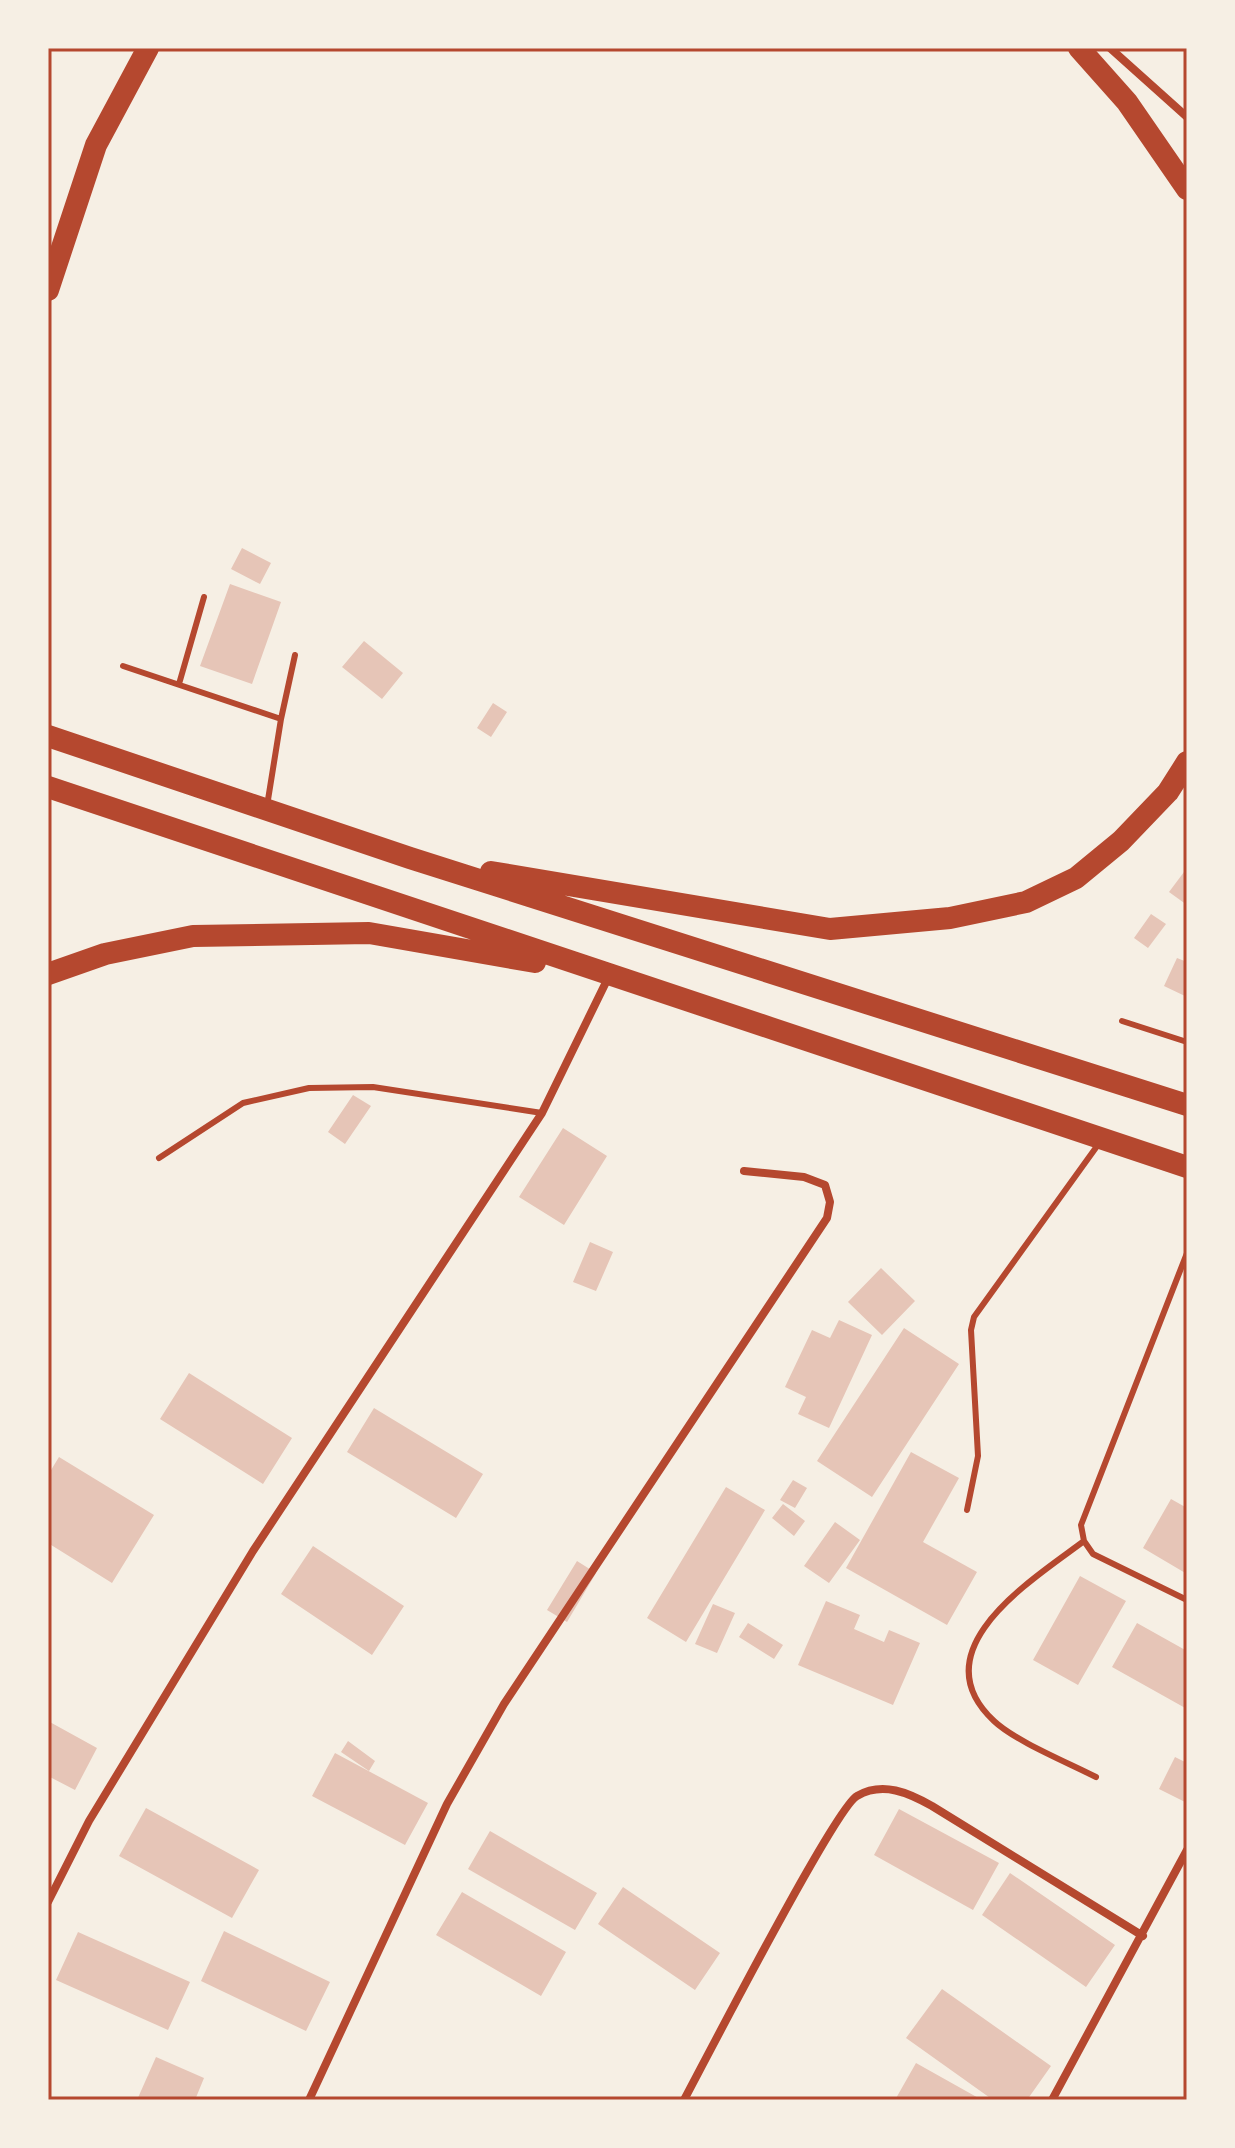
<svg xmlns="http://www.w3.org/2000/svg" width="1235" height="2148" font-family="'Nunito Sans',sans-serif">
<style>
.building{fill:#e6c5b7}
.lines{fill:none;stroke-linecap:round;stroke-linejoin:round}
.service{stroke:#b5482f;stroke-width:6}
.minor{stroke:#b5482f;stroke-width:8}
.trunk{stroke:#b5482f;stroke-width:22}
.neatline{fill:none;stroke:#b5482f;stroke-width:3}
</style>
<rect width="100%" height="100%" fill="#f6efe4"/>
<!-- building -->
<path class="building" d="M 242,548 L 271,563 L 260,584 L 231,569 Z
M 230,584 L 281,602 L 252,684 L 200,666 Z
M 364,641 L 403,673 L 382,699 L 342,667 Z
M 493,703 L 507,712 L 491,737 L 477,728 Z
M 1187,868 L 1187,905 L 1169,892 Z
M 1151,914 L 1166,924 L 1148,948 L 1134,938 Z
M 1177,958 L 1187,962 L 1187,997 L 1164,986 Z
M 353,1095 L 371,1106 L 345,1144 L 328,1132 Z
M 563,1128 L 607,1156 L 564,1225 L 519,1197 Z
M 590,1242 L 613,1252 L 596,1291 L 573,1282 Z
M 881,1268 L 915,1301 L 882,1335 L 848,1302 Z
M 839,1320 L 872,1335 L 829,1428 L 798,1414 L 806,1397 L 785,1387 L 812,1330 L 830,1338 Z
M 904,1328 L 959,1364 L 872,1497 L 817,1461 Z
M 189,1373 L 292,1438 L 263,1484 L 160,1419 Z
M 374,1408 L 483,1474 L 456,1518 L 347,1452 Z
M 911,1452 L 959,1478 L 923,1542 L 977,1572 L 947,1625 L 846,1568 Z
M 59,1457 L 154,1515 L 112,1583 L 48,1543 L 48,1475 Z
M 793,1480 L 807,1488 L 795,1508 L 780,1500 Z
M 726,1487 L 765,1510 L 686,1642 L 647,1618 Z
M 1171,1499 L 1187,1508 L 1187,1574 L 1143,1548 Z
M 783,1504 L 805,1521 L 794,1536 L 772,1518 Z
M 835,1522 L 860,1540 L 829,1583 L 804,1566 Z
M 313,1546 L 404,1606 L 372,1655 L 281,1594 Z
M 577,1561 L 596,1573 L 567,1622 L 547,1610 Z
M 1080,1576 L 1126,1601 L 1078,1685 L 1033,1660 Z
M 826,1601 L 860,1615 L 854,1629 L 884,1642 L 889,1630 L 920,1643 L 893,1705 L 798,1665 Z
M 713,1604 L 735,1613 L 717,1653 L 695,1644 Z
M 748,1623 L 783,1645 L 774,1659 L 739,1637 Z
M 1137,1623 L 1187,1651 L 1187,1709 L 1112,1667 Z
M 48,1721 L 97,1748 L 75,1790 L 48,1776 Z
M 348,1741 L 375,1761 L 369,1771 L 341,1752 Z
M 335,1753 L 428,1803 L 405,1845 L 312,1796 Z
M 1175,1757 L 1187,1763 L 1187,1803 L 1159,1789 Z
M 146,1808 L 259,1870 L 232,1918 L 119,1856 Z
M 899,1809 L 999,1863 L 973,1910 L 874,1855 Z
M 490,1831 L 597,1893 L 575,1930 L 468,1869 Z
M 1010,1873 L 1115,1945 L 1086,1987 L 982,1915 Z
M 623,1887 L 720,1953 L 695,1990 L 598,1924 Z
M 462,1892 L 566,1952 L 541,1996 L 436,1935 Z
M 224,1931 L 330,1982 L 306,2031 L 201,1981 Z
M 78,1932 L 190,1982 L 168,2030 L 56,1980 Z
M 942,1989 L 1051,2066 L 1027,2100 L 993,2100 L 906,2038 Z
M 156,2057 L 204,2078 L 195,2100 L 137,2100 Z
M 916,2063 L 982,2100 L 895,2100 Z"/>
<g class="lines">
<!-- service -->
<path class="service" d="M 123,666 L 281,719
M 179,684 L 204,597
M 267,806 L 281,719 L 295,655
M 1122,1021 L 1187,1042
M 159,1158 L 243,1103 L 309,1088 L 373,1087 L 542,1113
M 1187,1253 L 1081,1525 L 1084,1541 L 1093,1554 L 1187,1600
M 967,1510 L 978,1456 L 971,1330 L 974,1317 L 1100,1142
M 1084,1541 C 1032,1580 918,1650 994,1721 C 1015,1741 1069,1763 1096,1777"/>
<!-- minor -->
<path class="minor" d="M 1110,48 L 1187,117
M 48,1902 L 89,1821 L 253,1551 L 542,1113 L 609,976
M 309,2100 L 447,1804 L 504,1704 L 827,1218 L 830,1202 L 825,1185 L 804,1177 L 744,1171
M 684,2100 C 706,2059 835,1808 857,1796 C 883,1781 909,1793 932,1806 L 1143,1936
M 1052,2100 L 1187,1850"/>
<!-- trunk -->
<path class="trunk" d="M 1079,48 L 1127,102 L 1187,189
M 48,290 L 96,145 L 148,48
M 48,736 L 410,858 L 1187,1105
M 48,787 L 1187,1167
M 491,872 L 830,929 L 950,918 L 1026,902 L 1076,878 L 1121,841 L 1168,792 L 1187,762
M 48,974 L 105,954 L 193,936 L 369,933 L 535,962"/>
</g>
<!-- border -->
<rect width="1235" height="2148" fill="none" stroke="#f6efe4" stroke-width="100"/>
<rect x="50" y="50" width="1135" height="2048" class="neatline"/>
</svg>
